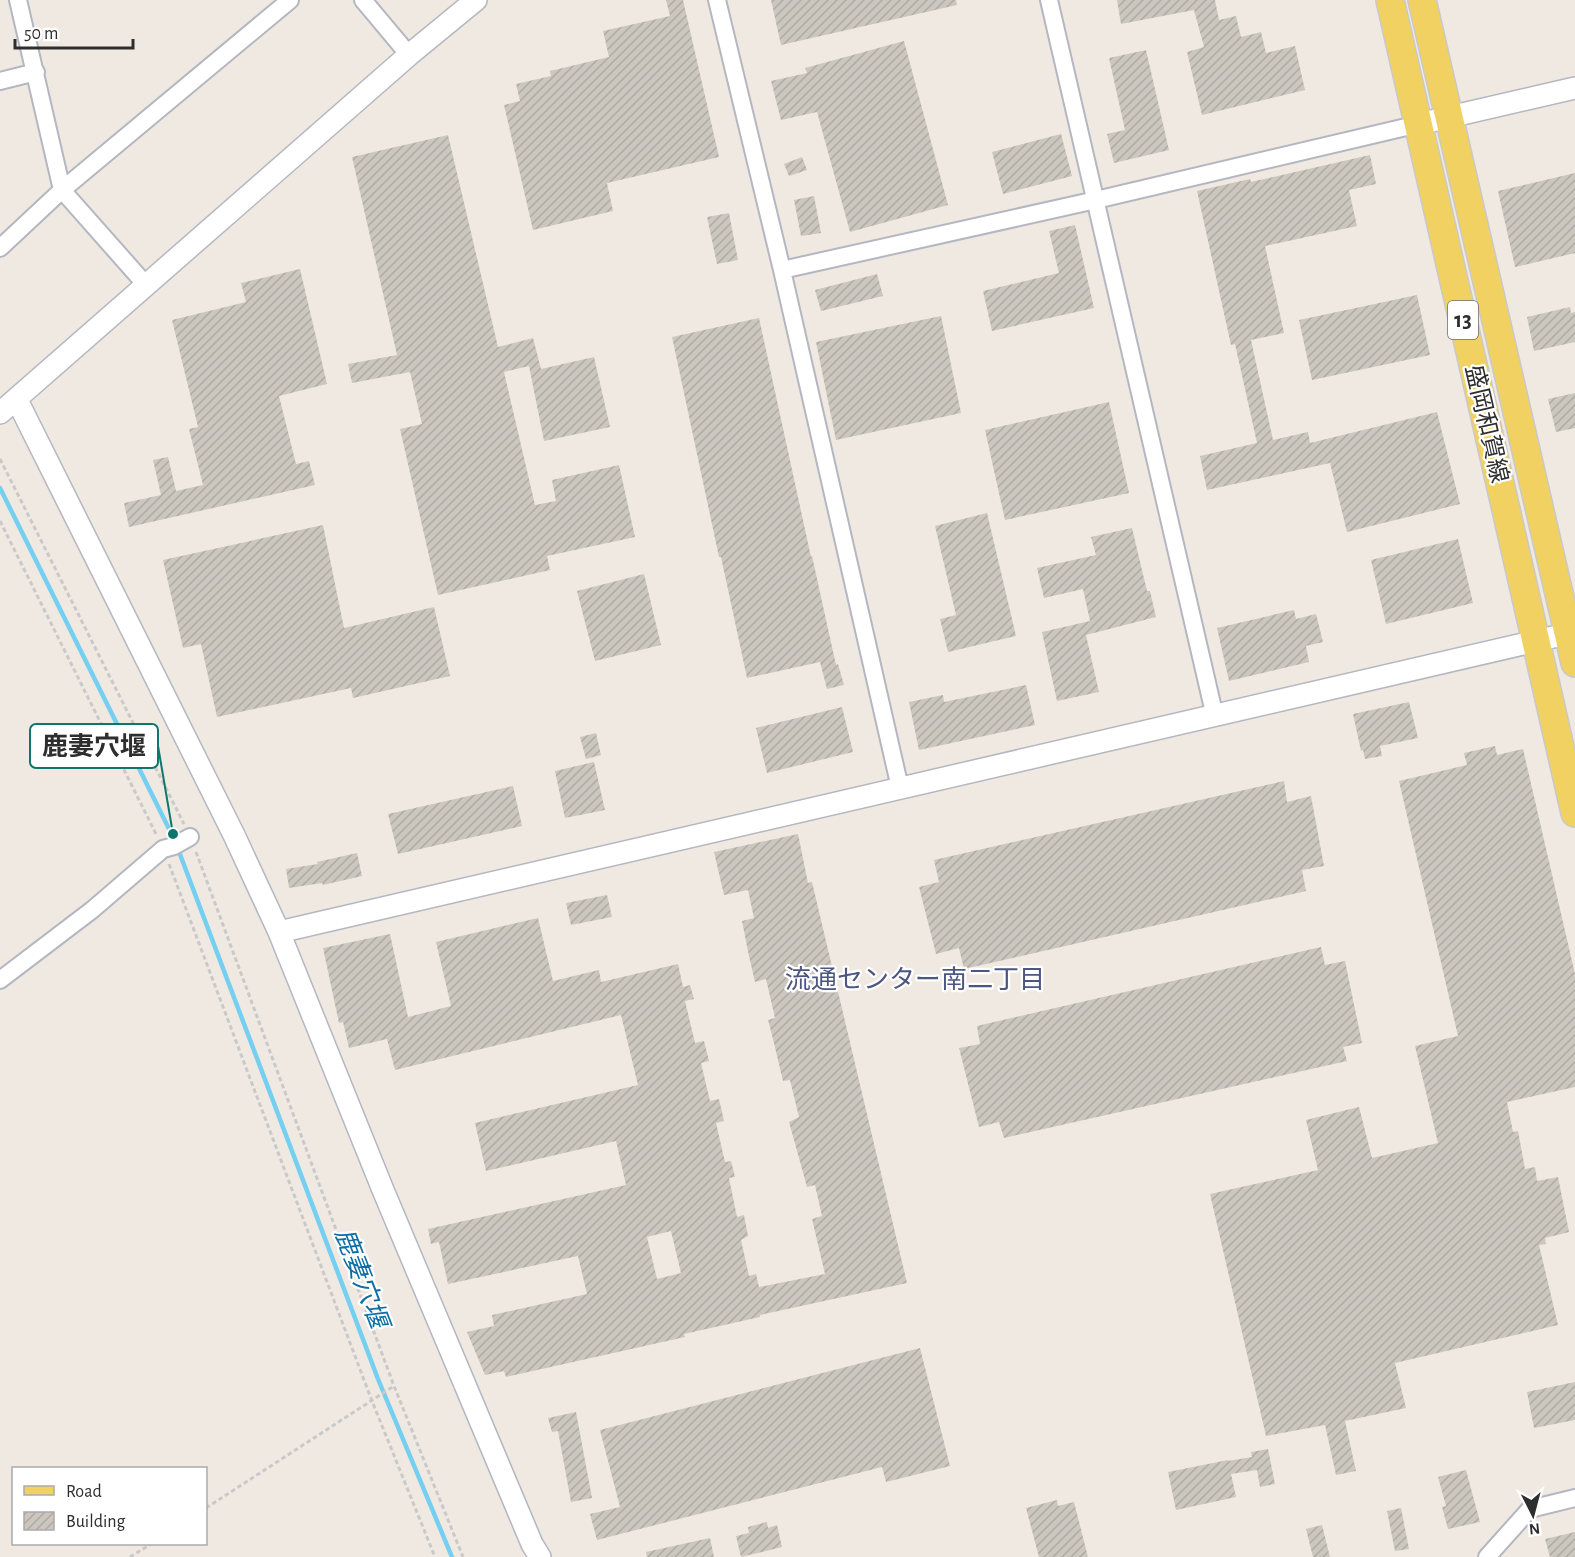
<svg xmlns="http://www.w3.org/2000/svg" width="1575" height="1557" font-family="'Alegreya Sans','Noto Sans JP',sans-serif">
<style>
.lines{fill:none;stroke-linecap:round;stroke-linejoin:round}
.stream{stroke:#75cff0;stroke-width:4.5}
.building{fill:url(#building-hatch);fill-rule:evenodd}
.minor-casing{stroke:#b4b7c1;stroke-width:20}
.tertiary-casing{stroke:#b4b7c1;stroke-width:24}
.primary-casing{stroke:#c9c9c9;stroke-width:30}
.path{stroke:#c9c9c9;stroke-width:3;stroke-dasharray:4.5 3;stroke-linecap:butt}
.minor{stroke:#fff;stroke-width:16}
.tertiary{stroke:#fff;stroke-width:21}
.primary{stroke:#f2d163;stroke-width:27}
.labels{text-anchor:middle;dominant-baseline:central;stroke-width:4.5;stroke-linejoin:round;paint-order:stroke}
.shield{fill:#fff;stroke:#6d6d6d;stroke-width:1.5}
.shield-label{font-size:22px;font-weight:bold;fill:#2e2e2e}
.street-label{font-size:24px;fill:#2e2e2e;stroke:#fff}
.neighbourhood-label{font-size:26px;fill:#4d5680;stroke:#fff}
.water-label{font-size:26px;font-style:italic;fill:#0d6fa3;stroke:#fff}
.leader{fill:none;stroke:#0f766e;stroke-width:2}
.callout-dot{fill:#0f766e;stroke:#fff;stroke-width:2}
.callout{fill:#fff;stroke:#0f766e;stroke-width:2}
.callout-label{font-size:26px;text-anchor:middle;font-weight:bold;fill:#2e2e2e}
</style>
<defs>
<pattern id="building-hatch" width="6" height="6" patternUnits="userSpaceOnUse" patternTransform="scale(1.5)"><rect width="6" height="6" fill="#cbc7bf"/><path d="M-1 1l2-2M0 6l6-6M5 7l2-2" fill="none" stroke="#afaba4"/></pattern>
</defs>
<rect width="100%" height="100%" fill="#efe9e1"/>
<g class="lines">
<!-- stream -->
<path class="stream" d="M 0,488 L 175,841
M 178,849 L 378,1379 L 452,1557"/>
</g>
<!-- building -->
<path class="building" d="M 666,0 L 683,0 L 719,157 L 607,183 L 613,211 L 533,230 L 504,105 L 520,101 L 516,84 L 551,76 L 550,71 L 609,57 L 603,31 L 670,16 Z
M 771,0 L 956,0 L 957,5 L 781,45 Z
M 1117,0 L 1215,0 L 1219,20 L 1236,16 L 1241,37 L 1261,32 L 1266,53 L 1295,46 L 1305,90 L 1202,115 L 1187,52 L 1204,47 L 1194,10 L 1121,24 Z
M 904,41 L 948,205 L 850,232 L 817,112 L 781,120 L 771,81 L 807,73 L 805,68 Z
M 1146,50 L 1169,150 L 1114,163 L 1107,134 L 1125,130 L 1109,58 Z
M 1061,134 L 1072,176 L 1003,194 L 992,152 Z
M 448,135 L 498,347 L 533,338 L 541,369 L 594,357 L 610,427 L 544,441 L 529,366 L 504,372 L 535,505 L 556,501 L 552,480 L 619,465 L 635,537 L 547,556 L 550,570 L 438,595 L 400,429 L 422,424 L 410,372 L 352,383 L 348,364 L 397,355 L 352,157 Z
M 1370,155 L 1376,184 L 1349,190 L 1357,226 L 1265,246 L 1284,333 L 1251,340 L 1273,440 L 1308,432 L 1310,443 L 1437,412 L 1460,504 L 1347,532 L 1330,463 L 1207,490 L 1200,456 L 1257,443 L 1235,344 L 1231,345 L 1197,191 L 1250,179 L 1251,182 Z
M 802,157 L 807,170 L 789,176 L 784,164 Z
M 1575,173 L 1575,253 L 1515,267 L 1498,191 Z
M 814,196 L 821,233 L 801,236 L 794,200 Z
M 729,213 L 738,260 L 717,264 L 707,217 Z
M 1075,225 L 1094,308 L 992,331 L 983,291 L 1059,273 L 1049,231 Z
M 300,269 L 327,384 L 279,396 L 296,464 L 309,461 L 315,485 L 129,527 L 124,503 L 161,495 L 153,460 L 168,457 L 176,491 L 203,485 L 189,429 L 198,427 L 172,320 L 246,302 L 241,283 Z
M 877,274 L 883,296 L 821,311 L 815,290 Z
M 1417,295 L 1430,355 L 1312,380 L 1299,320 Z
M 1570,307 L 1571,313 L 1575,312 L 1575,342 L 1534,351 L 1527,317 Z
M 941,316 L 961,413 L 836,440 L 816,342 Z
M 759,318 L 811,557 L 812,556 L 836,665 L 838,664 L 844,685 L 827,689 L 820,662 L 747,678 L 721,557 L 719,557 L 672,337 Z
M 1575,393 L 1575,428 L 1556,432 L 1548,399 Z
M 1109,402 L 1129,493 L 1005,520 L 985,430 Z
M 987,513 L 1016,636 L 948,652 L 940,619 L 956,615 L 935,526 Z
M 323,525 L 344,628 L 434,607 L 450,676 L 353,698 L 351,688 L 217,717 L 201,644 L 183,648 L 163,560 Z
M 1132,528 L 1147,591 L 1150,591 L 1156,617 L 1086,635 L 1099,692 L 1057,701 L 1042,632 L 1090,621 L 1083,589 L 1044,598 L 1037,568 L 1096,555 L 1091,537 Z
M 1458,539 L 1473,603 L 1386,624 L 1371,560 Z
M 644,574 L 661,645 L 595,661 L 577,591 Z
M 1294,610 L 1296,619 L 1316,614 L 1323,642 L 1306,646 L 1309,662 L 1229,681 L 1217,628 Z
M 1026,685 L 1035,725 L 919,750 L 909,702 L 943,695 L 944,702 Z
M 1409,702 L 1418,738 L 1380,746 L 1382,756 L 1365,759 L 1363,750 L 1361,751 L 1353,714 Z
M 842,707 L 853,752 L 767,773 L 756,728 Z
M 596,733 L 601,755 L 586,759 L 580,737 Z
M 1495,746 L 1497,755 L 1523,749 L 1575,974 L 1575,1087 L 1507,1102 L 1513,1132 L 1518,1131 L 1525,1169 L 1535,1167 L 1537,1181 L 1558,1177 L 1569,1232 L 1545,1238 L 1546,1244 L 1539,1245 L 1558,1325 L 1395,1363 L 1406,1408 L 1345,1421 L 1356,1471 L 1336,1475 L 1325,1425 L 1266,1436 L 1210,1194 L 1318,1170 L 1306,1120 L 1359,1107 L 1372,1158 L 1438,1143 L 1415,1046 L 1458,1036 L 1399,781 L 1467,765 L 1464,753 Z
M 594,762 L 605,810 L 565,818 L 555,771 Z
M 1284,781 L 1287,802 L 1311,796 L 1324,866 L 1302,870 L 1306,891 L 964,969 L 959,948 L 936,954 L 919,887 L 939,882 L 934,860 Z
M 513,786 L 522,826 L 398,854 L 388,814 Z
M 798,834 L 808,883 L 812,882 L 907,1283 L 760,1315 L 760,1317 L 684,1334 L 685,1337 L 506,1377 L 504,1371 L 485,1375 L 467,1332 L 494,1326 L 492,1315 L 587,1294 L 578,1256 L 448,1284 L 439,1242 L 431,1244 L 428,1229 L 626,1185 L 616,1141 L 486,1171 L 475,1123 L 638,1085 L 621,1015 L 395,1070 L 387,1039 L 349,1048 L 343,1022 L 339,1023 L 323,948 L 390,934 L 408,1017 L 451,1006 L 436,942 L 538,918 L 553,981 L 599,970 L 601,982 L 678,964 L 683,987 L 690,985 L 694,999 L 685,1001 L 695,1043 L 704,1041 L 709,1061 L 701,1063 L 710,1101 L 719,1099 L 724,1121 L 716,1123 L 725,1162 L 731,1161 L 735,1177 L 729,1178 L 737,1217 L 744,1215 L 748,1236 L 741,1240 L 749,1276 L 756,1274 L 759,1287 L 825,1274 L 812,1219 L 822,1216 L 815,1185 L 807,1187 L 789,1122 L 799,1117 L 790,1080 L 783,1081 L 773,1039 L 768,1020 L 775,1018 L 766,979 L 755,982 L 749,956 L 742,921 L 754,918 L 748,890 L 724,895 L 714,852 ZM 671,1231 L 681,1273 L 657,1279 L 647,1237 Z
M 357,853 L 362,876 L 323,885 L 322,883 L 289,888 L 286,869 L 318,864 L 317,862 Z
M 607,895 L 612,917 L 571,925 L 566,903 Z
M 1321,947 L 1325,965 L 1345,961 L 1362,1043 L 1343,1047 L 1347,1061 L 1004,1138 L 999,1122 L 979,1127 L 959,1048 L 980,1044 L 977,1026 Z
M 920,1348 L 950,1466 L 886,1482 L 882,1467 L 597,1540 L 590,1514 L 620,1507 L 600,1430 Z
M 1575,1382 L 1575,1420 L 1534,1428 L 1527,1392 Z
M 576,1412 L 592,1498 L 571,1502 L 558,1431 L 552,1432 L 548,1418 Z
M 1268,1449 L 1275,1484 L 1260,1487 L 1257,1470 L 1231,1474 L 1236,1497 L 1176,1510 L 1168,1472 L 1228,1460 L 1228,1461 L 1252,1457 L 1251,1452 Z
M 1466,1470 L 1480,1522 L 1448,1529 L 1442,1507 L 1446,1506 L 1438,1477 Z
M 1057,1500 L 1058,1506 L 1074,1502 L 1088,1557 L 1039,1557 L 1026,1508 Z
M 1401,1508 L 1409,1549 L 1395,1551 L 1387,1511 Z
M 767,1522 L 768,1528 L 777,1525 L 782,1547 L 741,1557 L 736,1536 L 749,1533 L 748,1527 Z
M 1322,1525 L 1330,1557 L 1313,1557 L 1306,1529 Z
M 1575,1532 L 1575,1557 L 1550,1557 L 1545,1539 Z
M 710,1538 L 714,1557 L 647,1557 L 646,1552 Z"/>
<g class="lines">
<defs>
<path id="minor" d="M 18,0 L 62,190 L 146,285
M 363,0 L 409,55
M 717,0 L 782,270 L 900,788
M 1049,0 L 1215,717
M 0,81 L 36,72
M 0,248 L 62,190 L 290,0
M 782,270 L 1096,200 L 1419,124
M 0,980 L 92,910 L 163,849 L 174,846 L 190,837
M 1487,1557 L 1530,1509 L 1575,1498"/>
<path id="tertiary" d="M 1419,124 L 1575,88
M 17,400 L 234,835 L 279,932 L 383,1190 L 532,1544 L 540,1557
M 0,413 L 409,55 L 476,0
M 279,932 L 1575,632"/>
<path id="primary" d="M 1390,0 L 1575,813
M 1422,0 L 1575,663"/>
</defs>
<!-- minor casing -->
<use href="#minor" class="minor-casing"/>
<!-- tertiary casing -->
<use href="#tertiary" class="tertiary-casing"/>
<!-- primary casing -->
<use href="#primary" class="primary-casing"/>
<!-- path -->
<path class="path" d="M 0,459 L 184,824
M 0,521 L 157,836
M 196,852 L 394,1386 L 463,1557
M 169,864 L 372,1401 L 435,1557
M 206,1508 L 394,1386
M 130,1557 L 151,1544"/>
<!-- minor -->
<use href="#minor" class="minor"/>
<!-- tertiary -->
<use href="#tertiary" class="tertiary"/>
<!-- primary -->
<use href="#primary" class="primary"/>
</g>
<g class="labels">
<!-- shield labels -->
<rect class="shield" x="1448" y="301" width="30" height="38" rx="4.5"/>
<g class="shield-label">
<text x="1463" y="320">13</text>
</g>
<!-- street labels -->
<g class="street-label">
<text transform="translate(1486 424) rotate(77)">盛岡和賀線</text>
</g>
<!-- neighbourhood labels -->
<g class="neighbourhood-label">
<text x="915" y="980">流通センター南二丁目</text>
</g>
<!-- water labels -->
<g class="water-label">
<text transform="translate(361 1278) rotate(69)">鹿妻穴堰</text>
</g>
</g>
<!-- callouts -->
<path class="leader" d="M173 834L158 746"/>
<circle class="callout-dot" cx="173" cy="834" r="6"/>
<rect class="callout" x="30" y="724" width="128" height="44" rx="6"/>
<g class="callout-label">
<text x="94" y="755">鹿妻穴堰</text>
</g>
<!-- legend -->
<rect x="12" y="1467" width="195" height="78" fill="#ffffff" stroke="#ababab" stroke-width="1.5"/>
<rect x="24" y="1486" width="30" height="9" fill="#f2d163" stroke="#ababab" stroke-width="1.5"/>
<text x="66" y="1497" font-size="18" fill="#2e2e2e">Road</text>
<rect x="24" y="1512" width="30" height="18" fill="url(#building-hatch)" stroke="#ababab" stroke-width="1.5"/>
<text x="66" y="1527" font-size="18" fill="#2e2e2e">Building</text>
<!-- north arrow -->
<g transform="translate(1533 1515) rotate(174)" stroke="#ffffff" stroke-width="4.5" paint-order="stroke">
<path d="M0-4.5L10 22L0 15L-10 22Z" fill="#2e2e2e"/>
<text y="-9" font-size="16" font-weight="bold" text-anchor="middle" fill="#2e2e2e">N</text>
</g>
<!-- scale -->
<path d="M15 39v9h118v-9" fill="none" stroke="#2e2e2e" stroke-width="3"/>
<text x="24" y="39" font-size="18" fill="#2e2e2e" stroke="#ffffff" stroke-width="4.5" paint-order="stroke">50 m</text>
</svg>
